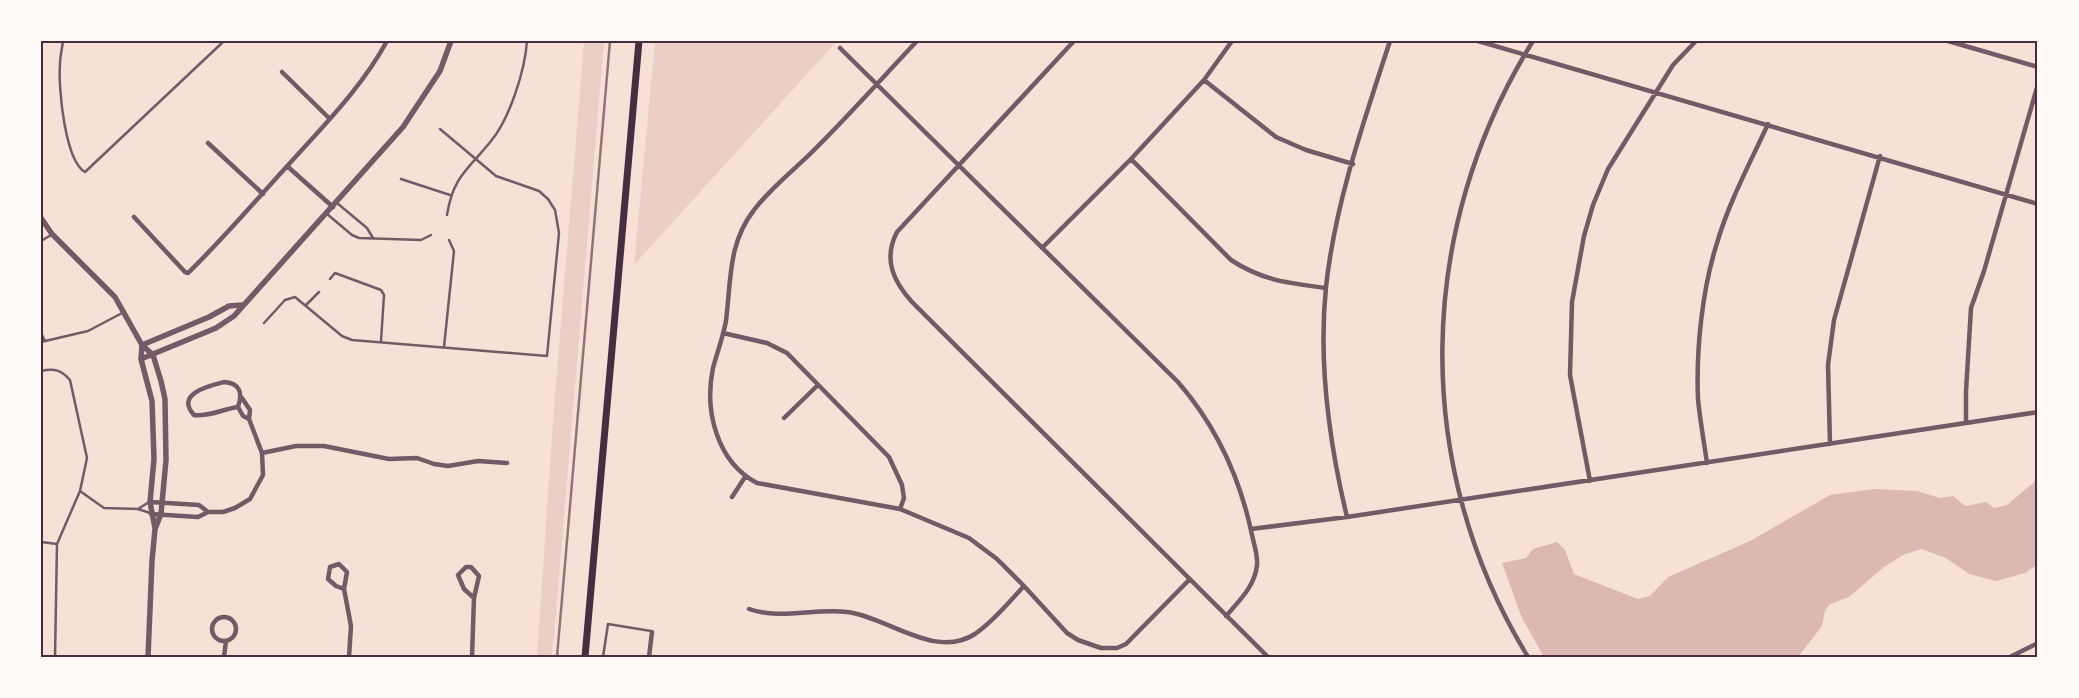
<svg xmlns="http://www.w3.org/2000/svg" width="2079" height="698" font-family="'DM Sans',sans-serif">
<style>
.green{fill:#ebcfc5}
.water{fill:#dcb8b0}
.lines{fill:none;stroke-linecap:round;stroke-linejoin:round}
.service{stroke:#755966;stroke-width:2.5}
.minor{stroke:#755966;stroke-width:4.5}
.tertiary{stroke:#755966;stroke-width:5.5}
.secondary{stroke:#4a2c40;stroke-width:7}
.rail{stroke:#8f747c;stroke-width:2.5}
.neatline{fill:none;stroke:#4a2c40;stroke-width:2}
</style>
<rect width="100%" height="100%" fill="#f7e1d7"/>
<!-- green -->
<path class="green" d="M 584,41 L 604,41 L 554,637 L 551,657 L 537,657 L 553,421 Z
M 655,41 L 837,41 L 634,265 Z"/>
<!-- water -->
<path class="water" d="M 2038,479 L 2038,564 L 2025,573 L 1996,581 L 1969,574 L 1946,558 L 1921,549 L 1903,555 L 1884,567 L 1849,597 L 1830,604 L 1825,611 L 1822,626 L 1798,657 L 1544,657 L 1522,618 L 1502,563 L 1526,558 L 1533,549 L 1557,542 L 1565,550 L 1574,574 L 1638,599 L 1650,596 L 1668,577 L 1750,541 L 1830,495 L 1874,489 L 1917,491 L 1940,498 L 1953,496 L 1965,506 L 1986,502 L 1994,508 L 2007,505 Z"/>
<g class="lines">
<!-- service -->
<path class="service" d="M 63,41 C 62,49 60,57 60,64 C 58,87 65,161 85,172 L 224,41
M 401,179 L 450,195
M 337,203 L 367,228 L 373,238
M 327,214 L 352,235 L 359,238 L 421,240 L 431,235
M 447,215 C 453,176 468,170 491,141 C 510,118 525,70 527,41
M 41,241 L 51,235
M 330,279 L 335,273 L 381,290 L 384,295 L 381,341
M 306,305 L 319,292
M 264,323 L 285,300 L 295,297 L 342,336 L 352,340 L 547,356 L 559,233 L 555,210 L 548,199 L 539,191 L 496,176 L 440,129
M 41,333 L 45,341
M 41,342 L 88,331 L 124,312
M 444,347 L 454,251 L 449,240
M 41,371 C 55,368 61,370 70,380 L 87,458 L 80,491 L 57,544 L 55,657
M 80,491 L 104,508 L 138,509 L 150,513
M 138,509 L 149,502
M 41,542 L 57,544
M 603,657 L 608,624 L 651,631"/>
<!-- minor -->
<path class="minor" d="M 917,41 C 884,76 852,112 818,146 C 798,167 772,186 754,210 C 728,243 731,281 726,321 C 723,337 717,353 713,368 C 704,411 717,462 757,483 L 900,509 L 969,538 L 997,559 L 1024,586 L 1067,633 L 1078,640 L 1101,648 L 1117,648 L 1126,644 L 1189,580
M 1074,41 L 897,232 C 883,259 893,281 912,302 L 1268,657
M 1478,41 L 2038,204
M 1948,41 L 2038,67
M 840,48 L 1178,382 C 1217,427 1240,477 1252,535 C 1254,544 1258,556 1257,565 C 1255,586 1239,601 1226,616
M 282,72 L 330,119
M 1204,80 L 1276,137 L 1306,150 L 1353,164
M 208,143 L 263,194
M 1131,159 L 1231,260 C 1263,281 1289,283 1326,288
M 287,166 L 333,207
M 134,217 L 185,272 L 188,273 C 224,238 256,200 290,163 C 325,124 362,87 387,41
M 1042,248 L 1131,159 L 1204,80 L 1232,41
M 723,333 L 767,343 L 787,353 L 889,457 L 902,485 L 904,498 L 900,509
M 224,382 C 240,383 243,393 238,407 C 223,409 209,417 194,415 C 175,394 208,386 224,382 Z
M 238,407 L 243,416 L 249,419
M 784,418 L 818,385
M 1966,423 L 1966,391 L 1971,308 L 1984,271 L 2038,84
M 1830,444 L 1828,365 L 1834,320 L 1880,156
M 262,453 L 296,446 L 324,446 L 389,459 L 417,458 L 434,464 L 448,466 L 478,461 L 507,463
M 1707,463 C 1704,442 1700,420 1698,399 C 1696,350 1702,290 1717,243 C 1729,202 1750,163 1768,124
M 1590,481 L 1570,375 L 1572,302 L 1584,236 L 1593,205 L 1608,169 L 1673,65 L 1696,41
M 732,497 L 745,477
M 150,502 L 199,505 L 208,512
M 151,514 L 198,517 L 208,512 L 223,512 L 235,508 L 250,499 L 263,475 L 262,453 L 249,419 L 250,410 L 242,398
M 1347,517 C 1329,442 1318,365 1326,287 C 1335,203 1364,121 1390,41
M 1251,529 L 1347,517 L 2038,412
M 344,589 L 336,586 L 328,579 L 330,567 L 339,564 L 347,572 L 344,589 L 351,626 L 349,657
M 749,609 C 780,620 814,608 847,612 C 888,617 935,660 975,634 C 994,621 1009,602 1024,586
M212 629a12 12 0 1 1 24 0a12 12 0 1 1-24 0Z
M 224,657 L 226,641
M 472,657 L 474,598 L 479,576 L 471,567 L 466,567 L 458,575 L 464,589 L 474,598
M 649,657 L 652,632
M 1528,657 C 1411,466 1415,230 1533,41
M 2010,657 L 2038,643"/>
<!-- tertiary -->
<path class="tertiary" d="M 41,218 L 52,234 L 115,297 L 142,345 L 153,355 L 161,381 L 165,399 L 166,460 L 161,514 L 155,529 L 152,561 L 148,657
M 142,345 L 141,359 L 152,401 L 154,459 L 150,502 L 155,528
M 142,345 L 209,317 L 229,306 L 242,305
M 141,359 L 216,328 L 234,316 L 403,127 L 440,71 L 451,41"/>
<!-- secondary -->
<path class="secondary" d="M 585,657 L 639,41"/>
<!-- rail -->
<path class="rail" d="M 557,657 L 610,41"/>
</g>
<!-- border -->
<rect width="2079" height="698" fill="none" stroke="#fffaf5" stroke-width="85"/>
<rect x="42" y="42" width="1994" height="614" class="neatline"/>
</svg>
